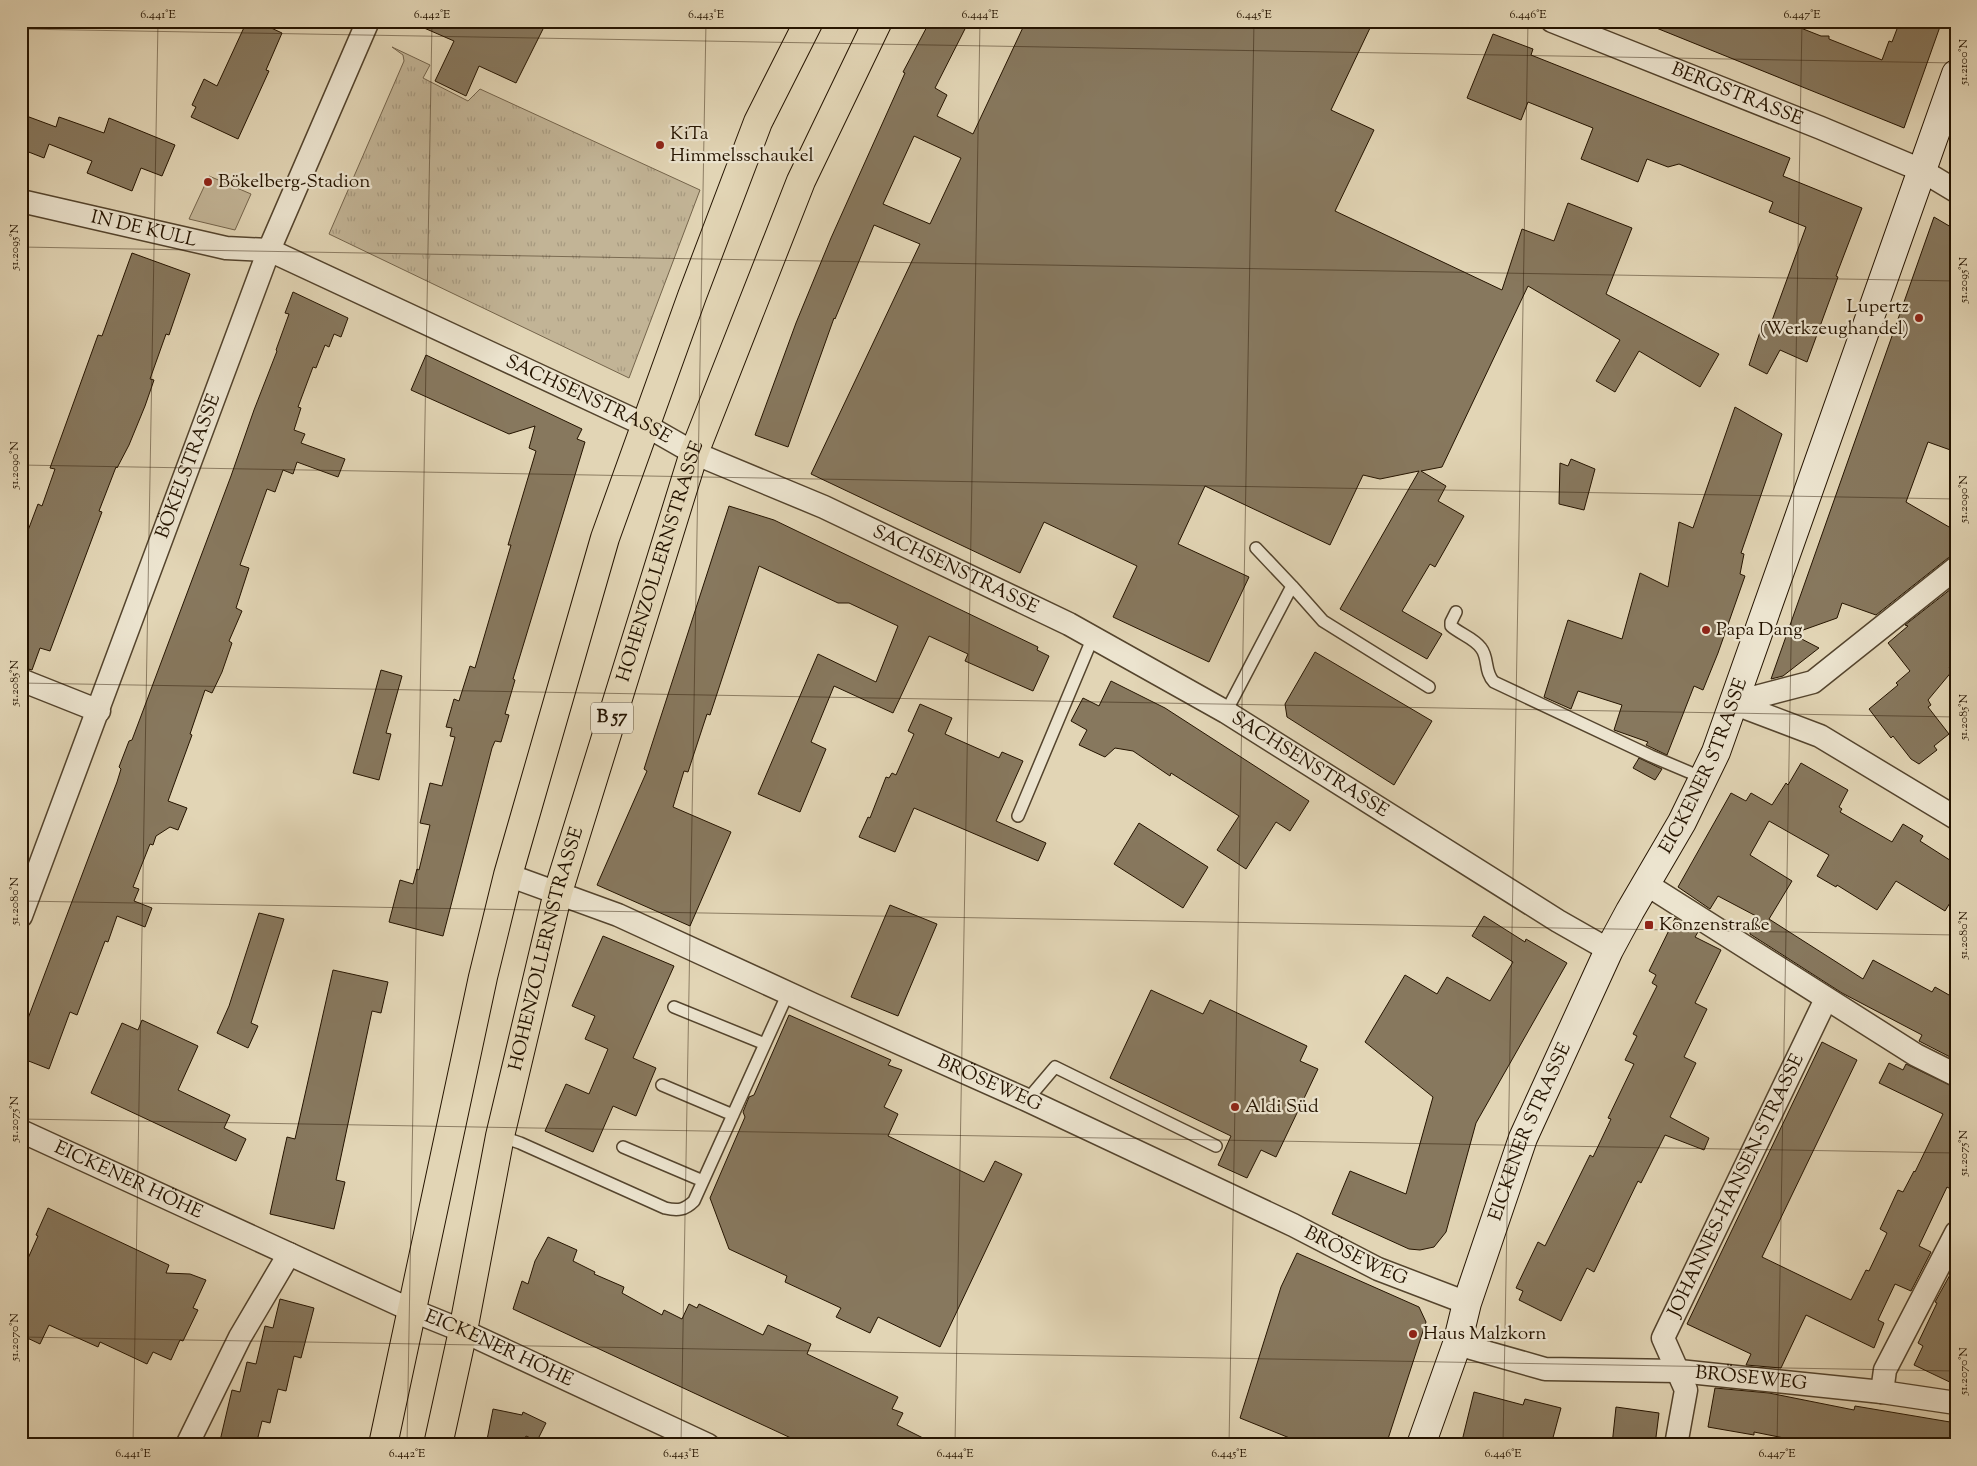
<svg xmlns="http://www.w3.org/2000/svg" width="1977" height="1466" font-family="'Sorts Mill Goudy',serif">
<style>
.grass{fill:#c2b496;stroke:#74644b}
.park{fill:url(#park-tufts);stroke:#74644b}
.building{fill:#87785e;stroke:#251400;fill-rule:evenodd}
.lines{fill:none;stroke-linecap:round;stroke-linejoin:round}
.lane-casing{stroke:#54442d;stroke-width:14}
.street-casing{stroke:#54442d;stroke-width:25}
.secondary-casing{stroke:#251400;stroke-width:30}
.primary-casing{stroke:#251400;stroke-width:30}
.lane{stroke:#ece4cf;stroke-width:11}
.street{stroke:#ece4cf;stroke-width:22}
.secondary{stroke:#ece4cf;stroke-width:28}
.primary{stroke:#e2d5b5;stroke-width:28}
.ticks{fill:none;stroke:#251400;stroke-width:1;stroke-opacity:0.45}
.poi-dot{fill:#8f2418;stroke:#ece4cf;stroke-width:2}
.labels{text-anchor:middle;dominant-baseline:central;stroke-width:4.5;stroke-linejoin:round;paint-order:stroke}
.shield{fill:#ece4cf;stroke:#61523e;stroke-width:1}
.shield-label{font-size:18px;font-weight:bold;fill:#251400}
.street-label{font-size:19px;fill:#251400;stroke:#ece4cf}
.poi-label{font-size:19px;fill:#251400;stroke:#ece4cf;text-anchor:start}
.neatline{fill:none;stroke:#251400;stroke-width:2}
.ticks-label{font-size:12px;text-anchor:middle;fill:#251400}
</style>
<defs>
<pattern id="park-tufts" width="24" height="20" patternUnits="userSpaceOnUse" patternTransform="scale(1.25)"><rect width="24" height="20" fill="#c2b496"/><path d="M3 7l-1-3M5 7V3M7 7l1-3M15 17l-1-3M17 17v-4M19 17l1-3" fill="none" stroke="#a79a80"/></pattern>
</defs>
<rect width="100%" height="100%" fill="#e2d5b5"/>
<filter id="stains"><feTurbulence type="fractalNoise" baseFrequency=".004" numOctaves="4"/><feColorMatrix values="0 0 0 0 .2 0 0 0 0 .09 0 0 0 0 .02 0 0 0 .5 -.17"/></filter>
<radialGradient id="worn" r=".72"><stop offset=".6" stop-color="#630" stop-opacity="0"/><stop offset="1" stop-color="#630" stop-opacity=".3"/></radialGradient>
<!-- grass -->
<path class="grass" d="M 209,176 L 251,194 L 235,230 L 189,219 Z"/>
<!-- park -->
<path class="park" d="M 392,47 L 430,65 L 423,78 L 468,101 L 480,89 L 700,190 L 629,378 L 329,234 L 404,61 L 403,55 Z"/>
<!-- building -->
<path class="building" d="M 247,21 L 256,21 L 282,33 L 266,70 L 269,71 L 238,139 L 191,117 L 196,107 L 192,105 L 204,79 L 217,86 Z
M 408,21 L 547,21 L 516,83 L 479,66 L 466,96 L 435,81 L 454,41 Z
M 930,21 L 969,21 L 935,88 L 947,95 L 937,116 L 973,134 L 1026,21 L 1355,21 L 1370,28 L 1331,110 L 1374,130 L 1335,211 L 1502,290 L 1522,229 L 1554,241 L 1568,203 L 1632,228 L 1606,294 L 1719,354 L 1700,387 L 1639,351 L 1615,392 L 1596,381 L 1620,340 L 1528,286 L 1442,467 L 1421,471 L 1446,486 L 1438,501 L 1464,516 L 1435,567 L 1430,564 L 1402,611 L 1442,634 L 1427,659 L 1340,609 L 1419,471 L 1380,479 L 1363,475 L 1330,545 L 1205,486 L 1178,544 L 1249,577 L 1209,662 L 1113,617 L 1137,566 L 1044,522 L 1020,573 L 811,474 L 920,244 L 874,225 L 835,319 L 834,318 L 788,447 L 755,435 L 796,323 L 831,238 L 905,73 L 903,72 ZM 914,136 L 961,158 L 930,224 L 883,204 Z
M 1639,21 L 1783,21 L 1821,36 L 1829,36 L 1829,39 L 1882,60 L 1889,41 L 1892,42 L 1900,21 L 1942,21 L 1904,128 Z
M 1493,34 L 1533,49 L 1531,55 L 1790,158 L 1783,176 L 1862,208 L 1836,276 L 1838,277 L 1807,362 L 1780,350 L 1767,374 L 1749,365 L 1763,323 L 1770,326 L 1806,227 L 1769,212 L 1773,202 L 1679,164 L 1668,167 L 1647,159 L 1638,182 L 1581,159 L 1593,128 L 1528,102 L 1521,120 L 1467,98 Z
M 21,114 L 56,127 L 59,117 L 104,133 L 109,118 L 175,145 L 162,176 L 141,168 L 132,191 L 87,173 L 92,161 L 49,144 L 44,158 L 21,149 Z
M 1934,217 L 1956,230 L 1956,452 L 1928,442 L 1906,502 L 1956,531 L 1956,555 L 1948,558 L 1876,615 L 1842,603 L 1837,618 L 1792,634 L 1819,648 L 1783,676 L 1771,679 Z
M 132,253 L 190,274 L 169,335 L 166,334 L 150,379 L 154,380 L 145,406 L 129,445 L 117,468 L 116,467 L 99,511 L 102,512 L 50,651 L 40,648 L 32,670 L 21,667 L 21,549 L 38,504 L 42,506 L 55,469 L 50,468 L 98,335 L 102,336 Z
M 293,292 L 348,318 L 341,337 L 334,334 L 329,347 L 325,345 L 316,368 L 313,367 L 298,407 L 301,408 L 294,430 L 305,434 L 301,443 L 345,459 L 338,477 L 297,462 L 293,474 L 283,470 L 275,492 L 267,489 L 240,565 L 249,568 L 236,608 L 242,611 L 229,641 L 232,643 L 222,672 L 212,693 L 205,690 L 190,734 L 192,735 L 168,801 L 187,808 L 178,830 L 170,827 L 156,836 L 153,845 L 150,844 L 133,887 L 139,889 L 134,901 L 152,908 L 145,927 L 117,916 L 108,942 L 105,941 L 77,1015 L 70,1012 L 49,1069 L 21,1058 L 21,1037 L 117,782 L 121,769 L 119,767 L 129,741 L 132,740 L 231,476 L 254,410 L 277,351 L 276,350 L 289,314 L 285,313 Z
M 426,355 L 582,429 L 577,439 L 585,442 L 513,679 L 515,680 L 505,714 L 509,715 L 501,742 L 495,741 L 492,748 L 443,936 L 389,922 L 400,880 L 413,884 L 417,869 L 419,870 L 430,825 L 420,823 L 430,783 L 442,786 L 455,737 L 450,736 L 452,728 L 446,727 L 454,699 L 459,701 L 470,666 L 475,668 L 511,545 L 508,545 L 536,451 L 529,448 L 535,426 L 509,434 L 411,390 Z
M 1735,407 L 1782,434 L 1741,553 L 1744,554 L 1740,574 L 1745,576 L 1718,653 L 1703,690 L 1694,686 L 1667,755 L 1646,745 L 1648,742 L 1614,730 L 1622,705 L 1578,691 L 1571,709 L 1544,697 L 1568,620 L 1622,639 L 1640,573 L 1668,587 L 1679,522 L 1693,528 Z
M 1571,459 L 1595,469 L 1584,510 L 1559,504 L 1560,463 L 1568,466 Z
M 729,506 L 774,520 L 1038,647 L 1037,650 L 1049,656 L 1033,691 L 965,661 L 968,654 L 929,636 L 893,713 L 834,686 L 811,742 L 826,749 L 800,812 L 758,794 L 818,654 L 876,682 L 898,626 L 849,603 L 838,603 L 759,566 L 710,715 L 707,714 L 688,772 L 684,771 L 673,807 L 731,832 L 690,926 L 597,885 L 647,771 L 644,769 L 652,744 Z
M 1956,585 L 1956,659 L 1949,668 L 1953,670 L 1928,700 L 1931,705 L 1928,707 L 1949,734 L 1934,746 L 1937,750 L 1919,764 L 1911,759 L 1893,736 L 1891,738 L 1869,709 L 1898,685 L 1896,683 L 1910,671 L 1888,643 L 1908,626 L 1905,625 Z
M 1315,652 L 1432,721 L 1394,785 L 1287,717 L 1285,704 Z
M 381,670 L 402,676 L 386,733 L 391,734 L 379,780 L 353,773 Z
M 1111,681 L 1165,708 L 1309,801 L 1290,831 L 1276,822 L 1246,869 L 1217,850 L 1239,816 L 1171,773 L 1170,776 L 1133,751 L 1115,748 L 1105,757 L 1079,745 L 1087,730 L 1071,721 L 1083,698 L 1099,706 Z
M 920,704 L 952,718 L 945,734 L 999,758 L 1002,752 L 1023,761 L 996,821 L 1046,843 L 1038,861 L 914,808 L 895,852 L 859,837 L 868,817 L 870,818 L 886,777 L 889,778 L 892,773 L 896,775 L 914,734 L 908,731 Z
M 1639,758 L 1662,769 L 1655,780 L 1633,768 Z
M 1801,763 L 1848,790 L 1839,807 L 1842,809 L 1840,812 L 1892,842 L 1903,824 L 1923,836 L 1920,841 L 1956,864 L 1956,893 L 1945,911 L 1896,881 L 1877,910 L 1837,885 L 1836,887 L 1817,876 L 1829,855 L 1769,821 L 1750,855 L 1792,881 L 1769,919 L 1863,979 L 1873,960 L 1932,992 L 1935,987 L 1956,999 L 1956,1060 L 1919,1041 L 1922,1035 L 1842,993 L 1750,934 L 1750,926 L 1756,916 L 1718,896 L 1710,909 L 1678,887 L 1731,793 L 1746,801 L 1751,793 L 1772,805 L 1786,783 L 1788,785 Z
M 1139,823 L 1208,867 L 1183,908 L 1114,864 Z
M 890,905 L 937,924 L 898,1016 L 851,997 Z
M 259,913 L 284,919 L 251,1023 L 258,1026 L 248,1048 L 217,1033 L 229,1006 Z
M 1484,916 L 1525,942 L 1526,939 L 1567,963 L 1476,1123 L 1446,1232 L 1434,1247 L 1420,1250 L 1409,1249 L 1332,1214 L 1350,1171 L 1406,1194 L 1433,1097 L 1365,1042 L 1405,975 L 1437,994 L 1447,977 L 1490,1001 L 1513,962 L 1472,936 Z
M 1675,918 L 1698,932 L 1695,937 L 1721,950 L 1695,1003 L 1707,1009 L 1684,1057 L 1696,1063 L 1670,1117 L 1709,1138 L 1704,1150 L 1665,1135 L 1641,1183 L 1638,1181 L 1594,1272 L 1587,1268 L 1561,1321 L 1519,1300 L 1523,1291 L 1516,1288 L 1538,1242 L 1545,1246 L 1590,1155 L 1593,1157 L 1611,1119 L 1608,1118 L 1634,1064 L 1625,1060 L 1637,1036 L 1633,1034 L 1657,986 L 1652,983 L 1656,975 L 1649,971 Z
M 603,936 L 674,966 L 633,1058 L 656,1068 L 636,1116 L 613,1106 L 593,1152 L 545,1131 L 566,1084 L 589,1094 L 608,1049 L 585,1039 L 595,1016 L 572,1006 Z
M 333,970 L 388,982 L 381,1013 L 372,1011 L 336,1180 L 345,1182 L 334,1229 L 270,1214 L 287,1137 L 295,1139 Z
M 1151,990 L 1203,1014 L 1210,1000 L 1307,1046 L 1300,1061 L 1318,1069 L 1276,1157 L 1261,1150 L 1247,1178 L 1218,1165 L 1231,1136 L 1110,1078 Z
M 789,1015 L 891,1060 L 888,1065 L 902,1070 L 884,1107 L 898,1114 L 888,1136 L 984,1182 L 995,1161 L 1022,1174 L 940,1347 L 878,1317 L 870,1333 L 836,1317 L 841,1308 L 785,1282 L 787,1276 L 729,1249 L 710,1198 L 745,1117 L 743,1112 L 749,1097 L 754,1095 Z
M 142,1020 L 198,1046 L 178,1090 L 230,1115 L 224,1128 L 246,1139 L 236,1161 L 91,1093 L 122,1023 L 138,1030 Z
M 1822,1042 L 1857,1060 L 1762,1257 L 1851,1300 L 1866,1270 L 1869,1271 L 1887,1233 L 1880,1229 L 1898,1190 L 1903,1192 L 1914,1171 L 1915,1172 L 1943,1114 L 1879,1083 L 1889,1063 L 1903,1070 L 1906,1064 L 1956,1088 L 1956,1192 L 1947,1187 L 1919,1246 L 1931,1252 L 1911,1291 L 1895,1284 L 1878,1320 L 1884,1323 L 1874,1348 L 1806,1315 L 1781,1368 L 1746,1365 L 1751,1354 L 1687,1324 Z
M 48,1208 L 169,1265 L 166,1273 L 190,1274 L 206,1280 L 193,1308 L 198,1310 L 183,1341 L 180,1340 L 171,1360 L 153,1352 L 147,1364 L 100,1342 L 98,1347 L 49,1325 L 40,1344 L 21,1335 L 21,1274 L 38,1236 L 36,1235 Z
M 548,1237 L 577,1250 L 573,1261 L 595,1272 L 594,1274 L 624,1287 L 622,1293 L 662,1315 L 664,1310 L 682,1319 L 689,1304 L 697,1308 L 699,1304 L 763,1335 L 768,1325 L 811,1344 L 807,1354 L 898,1397 L 892,1409 L 903,1413 L 897,1425 L 937,1445 L 806,1445 L 513,1309 L 522,1281 L 528,1284 L 535,1261 Z
M 1297,1253 L 1419,1307 L 1426,1322 L 1386,1445 L 1307,1445 L 1240,1418 L 1281,1287 Z
M 1956,1264 L 1956,1385 L 1914,1365 L 1923,1346 L 1918,1343 L 1937,1303 L 1935,1302 Z
M 280,1299 L 314,1308 L 301,1358 L 294,1356 L 286,1391 L 278,1389 L 270,1423 L 262,1421 L 256,1445 L 219,1445 L 232,1390 L 240,1392 L 247,1362 L 256,1364 L 265,1326 L 273,1328 Z
M 1715,1388 L 1769,1393 L 1854,1410 L 1855,1406 L 1956,1423 L 1956,1445 L 1819,1445 L 1754,1432 L 1754,1435 L 1708,1427 Z
M 1474,1392 L 1523,1405 L 1525,1399 L 1561,1408 L 1551,1445 L 1461,1445 Z
M 1616,1407 L 1659,1413 L 1655,1445 L 1612,1445 Z
M 493,1409 L 522,1415 L 523,1412 L 546,1423 L 537,1441 L 526,1436 L 522,1445 L 486,1445 Z"/>
<g class="lines">
<defs>
<path id="lane" d="M 1256,548 L 1292,586 L 1323,621 L 1429,687
M 1456,612 L 1451,622 L 1451,626 C 1460,634 1474,638 1481,648 C 1489,658 1484,672 1494,682 L 1651,756 L 1703,778
M 1226,712 L 1292,586
M 1018,816 L 1093,637
M 674,1007 L 765,1044
M 662,1085 L 733,1115
M 1027,1100 L 1055,1067 L 1216,1146
M 500,1136 L 520,1143 L 665,1208 C 678,1211 685,1210 694,1201 L 788,993
M 623,1147 L 703,1181"/>
<g id="street">
<path id="s1" d="M 1552,21 L 1821,128 L 1921,170 L 1956,191"/>
<path id="s2" d="M 21,201 L 226,248 L 269,250 L 645,425 L 694,453 L 824,507 L 1069,624 L 1226,712 L 1558,921 L 1609,950"/>
<path d="M 21,680 L 99,711"/>
<path d="M 1733,703 L 1813,682 L 1956,568"/>
<path d="M 1733,703 L 1820,736 L 1956,818"/>
<path id="s3" d="M 508,875 L 618,915 L 814,1005 L 1027,1100 L 1293,1225 L 1378,1269 L 1467,1303"/>
<path d="M 1646,884 L 1916,1055 L 1956,1075"/>
<path id="s4" d="M 21,916 L 269,250 L 368,21"/>
<path id="s5" d="M 21,1131 L 411,1310 L 463,1331 L 708,1445"/>
<path id="s6" d="M 1457,1344 L 1545,1369 L 1679,1371 L 1882,1392 L 1956,1403"/>
<path d="M 1882,1392 L 1885,1370 L 1956,1233"/>
<path d="M 187,1445 L 240,1337 L 289,1254"/>
<path id="s7" d="M 1676,1445 L 1686,1390 L 1663,1338 L 1826,999"/>
</g>
<g id="secondary">
<path id="s8" d="M 1421,1445 L 1457,1344 L 1467,1303 L 1523,1138 L 1609,950 L 1630,911 L 1682,822 L 1716,752 L 1956,74"/>
</g>
<g id="primary">
<path d="M 383,1445 L 483,977 L 508,875 L 605,538 L 692,296 L 758,122 L 809,21"/>
<path id="s9" d="M 438,1445 L 463,1331 L 500,1136 L 558,892 L 694,453 L 801,181 L 878,21"/>
</g>
</defs>
<!-- lane casing -->
<use href="#lane" class="lane-casing"/>
<!-- street casing -->
<use href="#street" class="street-casing"/>
<!-- secondary casing -->
<use href="#secondary" class="secondary-casing"/>
<!-- primary casing -->
<use href="#primary" class="primary-casing"/>
<!-- lane -->
<use href="#lane" class="lane"/>
<!-- street -->
<use href="#street" class="street"/>
<!-- secondary -->
<use href="#secondary" class="secondary"/>
<!-- primary -->
<use href="#primary" class="primary"/>
</g>
<!-- ticks -->
<path class="ticks" d="M 21,29 L 1956,63M 21,247 L 1956,281M 21,465 L 1956,499M 21,683 L 1956,717M 21,901 L 1956,935M 21,1119 L 1956,1153M 21,1337 L 1956,1371M 133,1445 L 158,21M 407,1445 L 432,21M 681,1445 L 706,21M 955,1445 L 980,21M 1229,1445 L 1254,21M 1503,1445 L 1528,21M 1777,1445 L 1802,21"/>
<!-- markers -->
<g class="poi-dot">
<circle cx="660" cy="145" r="5"/>
<circle cx="208" cy="182" r="5"/>
<circle cx="1919" cy="318" r="5"/>
<circle cx="1706" cy="630" r="5"/>
<rect x="1644" y="920" width="10" height="10" rx="2.5"/>
<circle cx="1235" cy="1107" r="5"/>
<circle cx="1413" cy="1334" r="5"/>
</g>
<g class="labels">
<!-- shield labels -->
<rect class="shield" x="591" y="702.5" width="42" height="31" rx="4"/>
<g class="shield-label">
<text x="612" y="718">B 57</text>
</g>
<!-- street labels -->
<g class="street-label">
<text stroke="none"><textPath href="#s1" startOffset="199">BERGSTRASSE</textPath></text>
<text stroke="none"><textPath href="#s2" startOffset="126">IN DE KULL</textPath></text>
<text stroke="none"><textPath href="#s2" startOffset="606">SACHSENSTRASSE</textPath></text>
<text stroke="none"><textPath href="#s4" startOffset="480">BÖKELSTRASSE</textPath></text>
<text stroke="none"><textPath href="#s9" startOffset="912">HOHENZOLLERNSTRASSE</textPath></text>
<text stroke="none"><textPath href="#s2" startOffset="1011">SACHSENSTRASSE</textPath></text>
<text stroke="none"><textPath href="#s2" startOffset="1416">SACHSENSTRASSE</textPath></text>
<text stroke="none"><textPath href="#s8" startOffset="738">EICKENER STRASSE</textPath></text>
<text stroke="none"><textPath href="#s9" startOffset="508">HOHENZOLLERNSTRASSE</textPath></text>
<text stroke="none"><textPath href="#s3" startOffset="525">BRÖSEWEG</textPath></text>
<text stroke="none"><textPath href="#s8" startOffset="332">EICKENER STRASSE</textPath></text>
<text stroke="none"><textPath href="#s5" startOffset="118">EICKENER HÖHE</textPath></text>
<text stroke="none"><textPath href="#s7" startOffset="282">JOHANNES-HANSEN-STRASSE</textPath></text>
<text stroke="none"><textPath href="#s3" startOffset="930">BRÖSEWEG</textPath></text>
<text stroke="none"><textPath href="#s5" startOffset="525">EICKENER HÖHE</textPath></text>
<text stroke="none"><textPath href="#s6" startOffset="298">BRÖSEWEG</textPath></text>
</g>
<!-- poi labels -->
<g class="poi-label">
<text x="670" y="134">KiTa<tspan x="670" dy="22">Himmelsschaukel</tspan></text>
<text x="218" y="182">Bökelberg-Stadion</text>
<text x="1909" y="307" text-anchor="end">Lupertz<tspan x="1909" dy="22">(Werkzeughandel)</tspan></text>
<text x="1716" y="630">Papa Dang</text>
<text x="1659" y="925">Konzenstraße</text>
<text x="1245" y="1107">Aldi Süd</text>
<text x="1423" y="1334">Haus Malzkorn</text>
</g>
</g>
<!-- margin -->
<rect width="1977" height="1466" fill="none" stroke="#e2d5b5" stroke-width="55"/>
<rect x="28" y="28" width="1922" height="1410" class="neatline"/>
<g class="ticks-label">
<text x="158" y="18">6.441°E</text>
<text x="432" y="18">6.442°E</text>
<text x="706" y="18">6.443°E</text>
<text x="980" y="18">6.444°E</text>
<text x="1254" y="18">6.445°E</text>
<text x="1528" y="18">6.446°E</text>
<text x="1802" y="18">6.447°E</text>
<text transform="translate(1963 62) rotate(-90)" y="4">51.2100°N</text>
<text transform="translate(14 247) rotate(-90)" y="4">51.2095°N</text>
<text transform="translate(1963 280) rotate(-90)" y="4">51.2095°N</text>
<text transform="translate(14 465) rotate(-90)" y="4">51.2090°N</text>
<text transform="translate(1963 499) rotate(-90)" y="4">51.2090°N</text>
<text transform="translate(14 683) rotate(-90)" y="4">51.2085°N</text>
<text transform="translate(1963 717) rotate(-90)" y="4">51.2085°N</text>
<text transform="translate(14 901) rotate(-90)" y="4">51.2080°N</text>
<text transform="translate(1963 935) rotate(-90)" y="4">51.2080°N</text>
<text transform="translate(14 1119) rotate(-90)" y="4">51.2075°N</text>
<text transform="translate(1963 1153) rotate(-90)" y="4">51.2075°N</text>
<text transform="translate(14 1337) rotate(-90)" y="4">51.2070°N</text>
<text transform="translate(1963 1371) rotate(-90)" y="4">51.2070°N</text>
<text x="133" y="1457">6.441°E</text>
<text x="407" y="1457">6.442°E</text>
<text x="681" y="1457">6.443°E</text>
<text x="955" y="1457">6.444°E</text>
<text x="1229" y="1457">6.445°E</text>
<text x="1503" y="1457">6.446°E</text>
<text x="1777" y="1457">6.447°E</text>
</g>
<rect width="100%" height="100%" filter="url(#stains)"/>
<rect width="100%" height="100%" fill="url(#worn)"/>
</svg>
